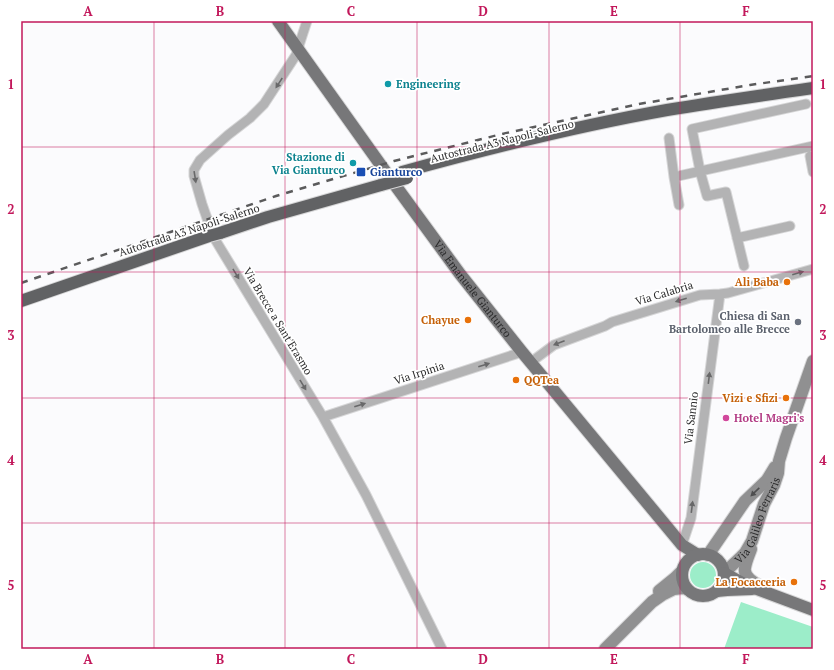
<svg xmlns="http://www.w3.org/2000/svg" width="834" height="670" font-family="'PT Serif',serif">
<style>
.green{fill:#9cedc9}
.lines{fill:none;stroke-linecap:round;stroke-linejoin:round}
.minor-casing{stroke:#d6d6d7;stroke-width:11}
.secondary-casing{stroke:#d6d6d7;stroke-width:14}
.primary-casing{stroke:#d6d6d7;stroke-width:14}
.motorway-casing{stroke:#d6d6d7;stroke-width:14}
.minor{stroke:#b3b3b4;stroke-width:9}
.secondary{stroke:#909091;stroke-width:12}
.primary{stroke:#777779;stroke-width:12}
.motorway{stroke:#616264;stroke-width:12}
.rail{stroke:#5b5b5c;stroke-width:2.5;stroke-dasharray:7 7;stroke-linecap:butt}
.motorway-bridge-casing{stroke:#d6d6d7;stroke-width:14;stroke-linecap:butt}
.motorway-bridge{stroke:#616264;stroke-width:12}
.oneway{fill:#686869}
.oneway2{fill:#4e4e4f}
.grid{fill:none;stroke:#c2185b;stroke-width:1;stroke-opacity:0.55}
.culture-dot{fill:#0f9aa8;stroke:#fff;stroke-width:1.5}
.transit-dot{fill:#1a4fb4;stroke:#fff;stroke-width:1.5}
.food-dot{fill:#e8710a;stroke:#fff;stroke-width:1.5}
.worship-dot{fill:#6b7280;stroke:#fff;stroke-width:1.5}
.hotel-dot{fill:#d1479c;stroke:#fff;stroke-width:1.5}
.labels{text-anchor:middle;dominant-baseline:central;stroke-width:3.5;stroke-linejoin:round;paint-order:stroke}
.culture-label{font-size:11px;font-weight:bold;fill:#0d838f;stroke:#fff;text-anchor:start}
.street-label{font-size:11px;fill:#2b2b2c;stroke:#fff}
.transit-label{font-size:11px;font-weight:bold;fill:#164399;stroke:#fff;text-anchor:start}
.food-label{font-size:11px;font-weight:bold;fill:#c56008;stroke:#fff;text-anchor:end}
.worship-label{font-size:11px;font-weight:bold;fill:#5b616d;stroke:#fff;text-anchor:end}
.hotel-label{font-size:11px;font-weight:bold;fill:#b23c85;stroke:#fff;text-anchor:start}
.neatline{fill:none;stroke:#c2185b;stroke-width:1.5}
.grid-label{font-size:13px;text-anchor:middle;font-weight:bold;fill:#c2185b}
</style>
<rect width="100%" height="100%" fill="#fbfbfd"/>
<!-- green -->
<path class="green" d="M690 575a13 13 0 1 1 26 0a13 13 0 1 1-26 0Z
M 741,602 L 813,627 L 813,649 L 724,649 Z"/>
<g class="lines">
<defs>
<path id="minor" d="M 307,21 L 303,33 L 296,55 L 264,104 L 250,118 L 228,135 L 200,160 L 194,170 L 194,176 L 202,204 L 211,230 L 216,241 L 323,417 L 366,495 L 442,649
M 669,138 L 674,177 L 813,146
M 810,156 L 813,172
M 674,177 L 679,205
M 737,238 L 790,226
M 744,266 L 726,192 L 707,196 L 700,171 L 692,129 L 806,104
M 531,362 L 554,345 L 605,326 L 612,322 L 700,295 L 720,294 L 728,293 L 813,269
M 323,417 L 522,352
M 682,545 L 691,518 L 720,294"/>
<g id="secondary">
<path d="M 751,549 C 749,555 746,561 745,568 C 743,579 758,585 766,589"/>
<path d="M 708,555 L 745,501 L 767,480 L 775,467"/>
<path id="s1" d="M 724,573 L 741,557 L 745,553 L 752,541 L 764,504 L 774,485 L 778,473 L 779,461 L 786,438 L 813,361"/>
<path d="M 659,591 L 675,578 L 682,571"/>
<path d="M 605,649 L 652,602 L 662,595 L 674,589 L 683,588 L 687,589"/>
</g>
<g id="primary">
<path id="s2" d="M 278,21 L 395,185 L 460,274 L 522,352 L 682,545 L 698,555"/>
<circle cx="703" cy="575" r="21"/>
<path d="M 724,573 L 746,585 L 813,610"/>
<path d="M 717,591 L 727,590 L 752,589"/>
</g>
<path id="motorway" d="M 402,172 C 489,148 577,126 667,110 C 715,102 764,95 813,88
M 220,233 L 268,217 L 381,185
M 21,301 L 209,236"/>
</defs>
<!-- minor casing -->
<use href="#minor" class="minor-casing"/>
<!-- secondary casing -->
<use href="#secondary" class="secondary-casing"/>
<!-- primary casing -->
<use href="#primary" class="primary-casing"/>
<!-- motorway casing -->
<use href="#motorway" class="motorway-casing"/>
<!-- minor -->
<use href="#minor" class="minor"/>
<!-- secondary -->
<use href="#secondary" class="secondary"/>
<!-- primary -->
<use href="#primary" class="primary"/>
<!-- motorway -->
<use href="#motorway" class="motorway"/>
<!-- rail -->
<path class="rail" d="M 21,283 L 276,196 L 394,161 L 498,135 L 639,104 L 750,85 L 813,76"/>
<defs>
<path id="motorway-bridge" d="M 381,185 L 407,178
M 209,236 L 220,233"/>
</defs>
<!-- motorway-bridge casing -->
<use href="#motorway-bridge" class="motorway-bridge-casing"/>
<!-- motorway-bridge -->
<use href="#motorway-bridge" class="motorway-bridge"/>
</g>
<!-- one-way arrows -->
<defs><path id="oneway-solid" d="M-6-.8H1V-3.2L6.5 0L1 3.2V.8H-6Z"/></defs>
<g class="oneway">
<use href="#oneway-solid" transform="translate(279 83) rotate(123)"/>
<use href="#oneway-solid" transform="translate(195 177) rotate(81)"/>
<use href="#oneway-solid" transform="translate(798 273) rotate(-16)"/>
<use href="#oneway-solid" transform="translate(236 274) rotate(59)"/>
<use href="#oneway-solid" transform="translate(681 300) rotate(163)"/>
<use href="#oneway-solid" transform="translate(559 343) rotate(159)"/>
<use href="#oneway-solid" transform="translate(484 365) rotate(-18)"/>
<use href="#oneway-solid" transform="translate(709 378) rotate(-83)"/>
<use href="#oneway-solid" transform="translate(303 385) rotate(59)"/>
<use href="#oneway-solid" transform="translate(360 405) rotate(-18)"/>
<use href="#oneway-solid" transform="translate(692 507) rotate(-83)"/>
</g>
<use class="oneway2" href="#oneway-solid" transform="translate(755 492) rotate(136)"/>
<!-- grid -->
<path class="grid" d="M 154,21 L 154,649M 285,21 L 285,649M 417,21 L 417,649M 549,21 L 549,649M 680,21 L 680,649M 21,147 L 813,147M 21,272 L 813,272M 21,398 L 813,398M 21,523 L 813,523"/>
<!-- markers -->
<g class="culture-dot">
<circle cx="388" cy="84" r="4"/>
<circle cx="353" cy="163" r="4"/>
</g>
<rect class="transit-dot" x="356" y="167" width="10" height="10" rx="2"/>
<g class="food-dot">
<circle cx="787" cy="282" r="4"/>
<circle cx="468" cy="320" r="4"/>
<circle cx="516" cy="380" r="4"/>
<circle cx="786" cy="398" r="4"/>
<circle cx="794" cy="582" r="4"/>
</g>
<circle class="worship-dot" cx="798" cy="322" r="4"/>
<circle class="hotel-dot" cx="726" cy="418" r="4"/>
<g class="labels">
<!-- culture labels -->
<g class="culture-label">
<text x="396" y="84">Engineering</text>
<text x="345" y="157" text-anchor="end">Stazione di<tspan x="345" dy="13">Via Gianturco</tspan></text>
</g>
<!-- street labels -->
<g class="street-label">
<text transform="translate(502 141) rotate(-14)">Autostrada A3 Napoli-Salerno</text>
<text transform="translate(189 230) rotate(-18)">Autostrada A3 Napoli-Salerno</text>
<text stroke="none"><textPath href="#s2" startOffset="331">Via Emanuele Gianturco</textPath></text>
<text transform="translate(664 293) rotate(-17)">Via Calabria</text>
<text transform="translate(278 321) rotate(59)">Via Brecce a Sant'Erasmo</text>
<text transform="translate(419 373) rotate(-18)">Via Irpinia</text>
<text transform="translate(691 418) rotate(-83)">Via Sannio</text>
<text stroke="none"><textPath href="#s1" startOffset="64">Via Galileo Ferraris</textPath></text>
</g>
<!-- transit labels -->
<g class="transit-label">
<text x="370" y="172">Gianturco</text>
</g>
<!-- food labels -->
<g class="food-label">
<text x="779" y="282">Ali Baba</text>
<text x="460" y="320">Chayue</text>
<text x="524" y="380" text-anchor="start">QQTea</text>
<text x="778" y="398">Vizi e Sfizi</text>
<text x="786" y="582">La Focacceria</text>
</g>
<!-- worship labels -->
<g class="worship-label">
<text x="790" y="316">Chiesa di San<tspan x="790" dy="13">Bartolomeo alle Brecce</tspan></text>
</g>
<!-- hotel labels -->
<g class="hotel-label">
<text x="734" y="418">Hotel Magri's</text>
</g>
</g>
<!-- border -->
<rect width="834" height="670" fill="none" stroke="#ffffff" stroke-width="44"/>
<rect x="22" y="22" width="790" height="626" class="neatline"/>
<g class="grid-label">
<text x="88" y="16">A</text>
<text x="220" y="16">B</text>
<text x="351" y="16">C</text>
<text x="483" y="16">D</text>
<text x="614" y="16">E</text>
<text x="746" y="16">F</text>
<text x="11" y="89">1</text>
<text x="823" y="89">1</text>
<text x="11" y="214">2</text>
<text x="823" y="214">2</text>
<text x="11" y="340">3</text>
<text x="823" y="340">3</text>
<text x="11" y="465">4</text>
<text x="823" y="465">4</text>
<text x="11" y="590">5</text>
<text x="823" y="590">5</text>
<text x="88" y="664">A</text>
<text x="220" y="664">B</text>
<text x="351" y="664">C</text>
<text x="483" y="664">D</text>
<text x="614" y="664">E</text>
<text x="746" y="664">F</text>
</g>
</svg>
